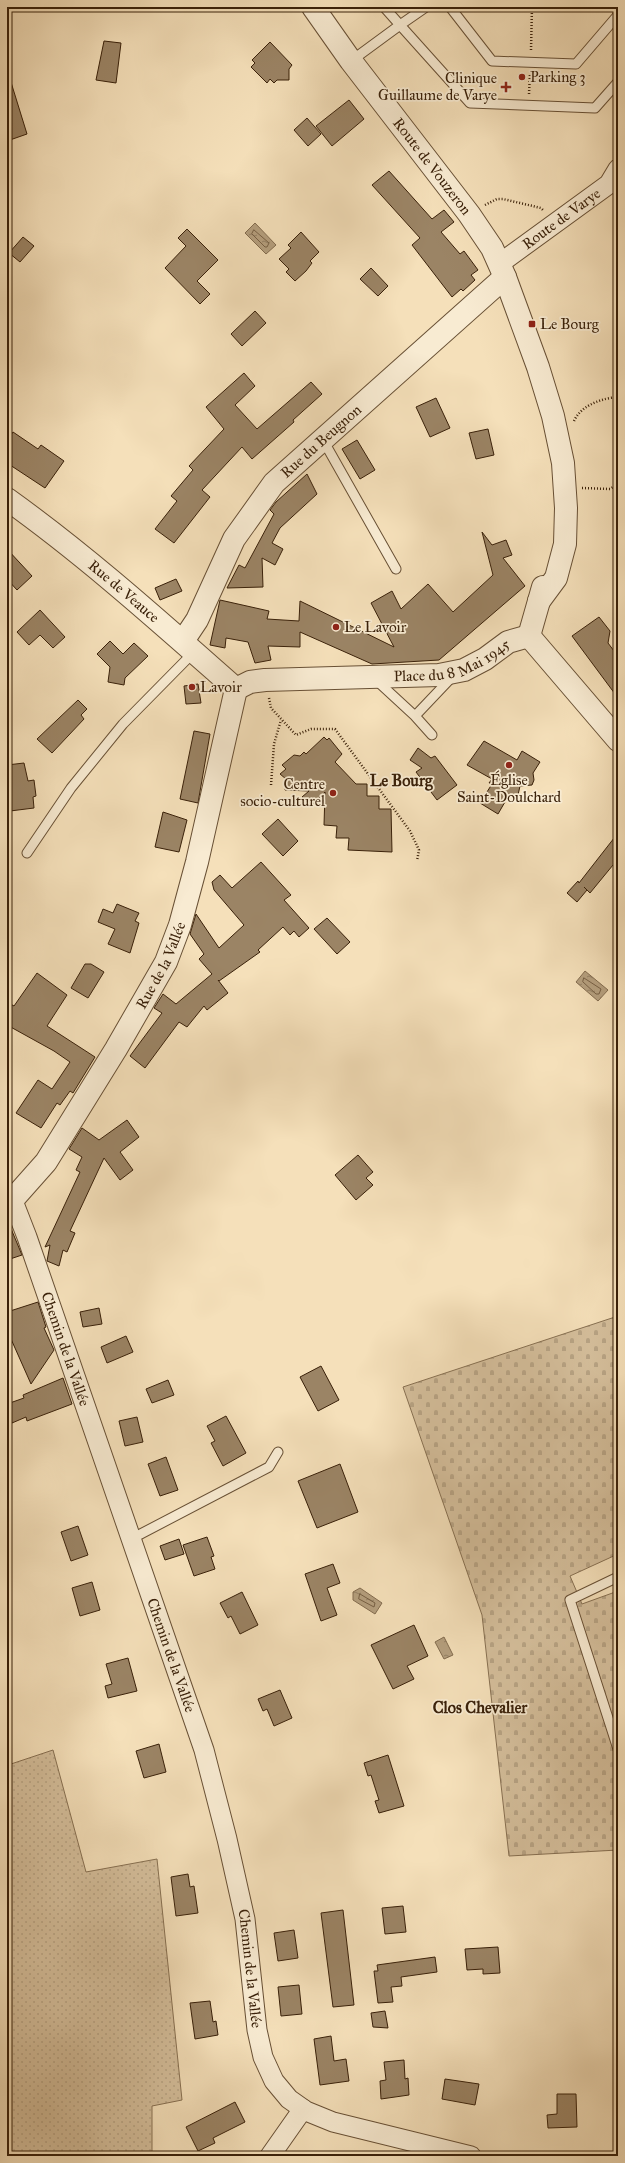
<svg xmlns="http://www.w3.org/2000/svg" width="625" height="2163" font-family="'IM FELL Great Primer',serif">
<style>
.grass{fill:url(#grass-dots);stroke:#877052}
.cemetery{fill:url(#cemetery-stones);stroke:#877052}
.water{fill:url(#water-ripples);stroke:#836c4f}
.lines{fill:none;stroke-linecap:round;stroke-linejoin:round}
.shore{stroke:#776044;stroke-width:1}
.building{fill:#9b8465;stroke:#392009}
.service-casing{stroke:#685035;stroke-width:11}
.minor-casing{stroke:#685035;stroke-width:21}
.tertiary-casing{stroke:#685035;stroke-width:24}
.path{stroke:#392009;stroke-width:2.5;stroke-dasharray:1 2;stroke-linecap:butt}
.service{stroke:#f8ebd2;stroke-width:9}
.minor{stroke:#f8ebd2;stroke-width:19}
.tertiary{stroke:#f8ebd2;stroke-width:22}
.poi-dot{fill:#8f2418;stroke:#f8ebd2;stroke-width:1.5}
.labels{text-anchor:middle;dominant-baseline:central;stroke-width:3.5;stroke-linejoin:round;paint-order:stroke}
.poi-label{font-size:15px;fill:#392009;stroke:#f8ebd2;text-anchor:start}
.street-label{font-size:15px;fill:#392009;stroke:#f8ebd2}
.neighbourhood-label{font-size:16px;font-weight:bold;fill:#392009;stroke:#f8ebd2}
</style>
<defs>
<pattern id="grass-dots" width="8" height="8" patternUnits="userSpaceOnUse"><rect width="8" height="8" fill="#d5bf9c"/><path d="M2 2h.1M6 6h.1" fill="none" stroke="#b8a485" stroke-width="1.8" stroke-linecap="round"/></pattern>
<pattern id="cemetery-stones" width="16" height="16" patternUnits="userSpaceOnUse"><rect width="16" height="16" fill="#d5bf9c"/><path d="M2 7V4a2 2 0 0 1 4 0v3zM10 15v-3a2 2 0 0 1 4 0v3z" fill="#b8a485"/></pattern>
<pattern id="water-ripples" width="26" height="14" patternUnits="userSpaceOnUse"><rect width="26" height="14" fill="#b59f7e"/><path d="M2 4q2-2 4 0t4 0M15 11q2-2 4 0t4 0" fill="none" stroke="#948165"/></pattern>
</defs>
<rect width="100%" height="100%" fill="#f5e0ba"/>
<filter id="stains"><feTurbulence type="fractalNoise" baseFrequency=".005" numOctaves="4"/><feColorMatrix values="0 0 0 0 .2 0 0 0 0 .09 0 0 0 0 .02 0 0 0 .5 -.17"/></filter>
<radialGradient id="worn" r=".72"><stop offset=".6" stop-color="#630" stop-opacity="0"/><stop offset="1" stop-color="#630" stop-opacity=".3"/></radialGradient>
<!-- grass -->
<path class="grass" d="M 7,1740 L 11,1764 L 53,1750 L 86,1872 L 157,1859 L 182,2100 L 152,2106 L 152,2156 L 7,2156 Z"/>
<!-- cemetery -->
<path class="cemetery" d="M 618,1316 L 618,1554 L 570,1576 L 582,1604 L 618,1591 L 618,1850 L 509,1856 L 482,1615 L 403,1387 Z"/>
<!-- water -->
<path class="water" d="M 255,223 L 276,245 L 266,254 L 245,233 Z
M 585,971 L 608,990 L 598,1001 L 576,982 Z
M 360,1588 L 382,1603 L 375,1614 L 353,1600 L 353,1592 Z
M 444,1637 L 453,1655 L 444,1659 L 435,1642 Z"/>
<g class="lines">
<!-- shore -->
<path class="shore" d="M 254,230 L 269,243 L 267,247 L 265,247 L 252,234 Z
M 584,978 L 601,989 L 599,994 L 596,994 L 583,982 Z
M 360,1594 L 375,1603 L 374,1607 L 359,1599 Z"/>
</g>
<!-- building -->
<path class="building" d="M 104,41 L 121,43 L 116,83 L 96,80 Z
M 270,42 L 292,65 L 289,69 L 289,80 L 277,80 L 274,83 L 270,79 L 267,83 L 251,67 L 255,63 L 252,60 Z
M 7,79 L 10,79 L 27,134 L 7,141 Z
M 349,100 L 364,119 L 332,146 L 316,126 Z
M 307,118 L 321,134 L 308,146 L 294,130 Z
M 389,171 L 432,219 L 444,210 L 454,222 L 441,232 L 460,254 L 464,251 L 478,270 L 471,275 L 475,280 L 463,291 L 461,289 L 452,297 L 412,245 L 420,238 L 372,185 Z
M 187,229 L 218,260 L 197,281 L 210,294 L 200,304 L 165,268 L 186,246 L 178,238 Z
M 301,232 L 319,252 L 310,261 L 312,263 L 306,271 L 295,281 L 286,272 L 289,269 L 279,259 L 291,248 L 288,245 Z
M 23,237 L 34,246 L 20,262 L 9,253 Z
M 371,268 L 388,286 L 378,296 L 360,279 Z
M 255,311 L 266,323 L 242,346 L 231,334 Z
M 244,373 L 255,386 L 235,405 L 257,429 L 311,382 L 322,394 L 293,420 L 294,422 L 252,459 L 242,447 L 202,490 L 210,497 L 174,543 L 155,529 L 177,501 L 171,496 L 193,470 L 189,466 L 224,429 L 206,407 Z
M 436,398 L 450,428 L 430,437 L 416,407 Z
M 488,429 L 494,455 L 476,459 L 469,433 Z
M 13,432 L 38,449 L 41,445 L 64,461 L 45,488 L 7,463 L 7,441 Z
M 357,440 L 375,470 L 360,479 L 342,449 Z
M 307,474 L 317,494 L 280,528 L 272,543 L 283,549 L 275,565 L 262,558 L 263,587 L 227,588 L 239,565 L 245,568 L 274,514 L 270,510 L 276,502 Z
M 482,532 L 492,545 L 506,540 L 512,555 L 503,558 L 525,586 L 439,660 L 372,664 L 300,632 L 300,647 L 268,646 L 271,660 L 255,663 L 248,642 L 226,638 L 225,648 L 210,645 L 220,600 L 269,611 L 267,619 L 299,621 L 300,601 L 394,647 L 371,603 L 392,591 L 401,609 L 428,584 L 453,612 L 493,575 Z
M 7,549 L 32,576 L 17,590 L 7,579 Z
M 176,579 L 182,591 L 160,600 L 155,588 Z
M 40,610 L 65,637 L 53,648 L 40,635 L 29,645 L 17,632 Z
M 599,617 L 610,631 L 608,643 L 614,651 L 618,652 L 618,698 L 572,636 Z
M 110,641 L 123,654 L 134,643 L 148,656 L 125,678 L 124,685 L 108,682 L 110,667 L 97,654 Z
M 198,684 L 201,703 L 186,704 L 184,686 Z
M 78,700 L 87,709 L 81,715 L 84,719 L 52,753 L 37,739 Z
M 194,731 L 210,734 L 198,803 L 180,799 Z
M 324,737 L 327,740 L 329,738 L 342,754 L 335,762 L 356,784 L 367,784 L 367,796 L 379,796 L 379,809 L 391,809 L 392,852 L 348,850 L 349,838 L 336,838 L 337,826 L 324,825 L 325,792 L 311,806 L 302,797 L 309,791 L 285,790 L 286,779 L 280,774 L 286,769 L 282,765 L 294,755 L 300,756 L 304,752 L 306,754 Z
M 484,741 L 517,760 L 522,751 L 540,762 L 533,773 L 534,780 L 532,785 L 520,786 L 518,795 L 509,795 L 498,814 L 480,803 L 492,784 L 489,783 L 492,779 L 467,765 Z
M 418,748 L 431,758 L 435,756 L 457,785 L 437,800 L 416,772 L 422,768 L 410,760 Z
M 24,763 L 28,781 L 34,780 L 36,796 L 33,797 L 34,808 L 10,811 L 7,789 L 7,765 Z
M 163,812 L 187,820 L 179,852 L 155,847 Z
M 278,819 L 298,841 L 283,856 L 262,834 Z
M 618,833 L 618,870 L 613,865 L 590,893 L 584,887 L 587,890 L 577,902 L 567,893 L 578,881 L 579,883 Z
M 261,862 L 291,895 L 284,900 L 309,928 L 299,937 L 294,931 L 290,935 L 283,927 L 258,950 L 260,952 L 219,981 L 218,980 L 228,993 L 207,1010 L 204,1006 L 187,1027 L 179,1022 L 145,1068 L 130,1056 L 162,1013 L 154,1008 L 163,994 L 176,1004 L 212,974 L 199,959 L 204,954 L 190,934 L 196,914 L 219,948 L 244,925 L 214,890 L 212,882 L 220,875 L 232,888 Z
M 117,904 L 139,913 L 135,921 L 139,923 L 130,953 L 108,944 L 115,929 L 98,922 L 103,909 L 113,913 Z
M 327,918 L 350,942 L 337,954 L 314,929 Z
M 85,964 L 91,964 L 104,972 L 88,998 L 71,988 Z
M 37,973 L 67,995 L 47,1026 L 95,1057 L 73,1093 L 70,1091 L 60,1105 L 57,1103 L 41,1128 L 16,1113 L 38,1080 L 52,1089 L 70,1062 L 54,1051 L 7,1025 L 7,1002 L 14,1006 Z
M 127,1120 L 139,1137 L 120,1152 L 133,1170 L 120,1180 L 104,1158 L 70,1231 L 75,1233 L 67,1252 L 63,1250 L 59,1266 L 47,1261 L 50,1245 L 45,1247 L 80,1172 L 76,1170 L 82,1157 L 69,1149 L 82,1128 L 99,1140 Z
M 358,1155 L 373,1172 L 366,1178 L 373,1185 L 356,1200 L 335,1175 Z
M 7,1219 L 22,1255 L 7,1260 Z
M 38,1302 L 46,1327 L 44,1328 L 54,1350 L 31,1384 L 11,1339 L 7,1341 L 7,1312 Z
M 99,1308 L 102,1324 L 83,1327 L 80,1312 Z
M 126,1336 L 133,1352 L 107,1363 L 101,1347 Z
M 321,1366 L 339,1400 L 318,1411 L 300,1377 Z
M 63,1378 L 72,1404 L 27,1421 L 26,1417 L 12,1423 L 7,1404 L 24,1398 L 23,1395 Z
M 168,1380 L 174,1395 L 152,1403 L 146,1389 Z
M 226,1416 L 246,1453 L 223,1466 L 211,1443 L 215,1441 L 207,1426 Z
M 137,1417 L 143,1442 L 125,1446 L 119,1421 Z
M 166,1457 L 178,1490 L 160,1496 L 148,1464 Z
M 340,1464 L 358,1512 L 317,1528 L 298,1481 Z
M 78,1526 L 88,1555 L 71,1561 L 61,1532 Z
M 207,1537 L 214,1556 L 211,1557 L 215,1569 L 194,1576 L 183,1545 Z
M 179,1539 L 184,1554 L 165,1560 L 160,1546 Z
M 333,1564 L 340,1583 L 327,1588 L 337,1615 L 321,1621 L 305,1574 Z
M 92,1582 L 100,1610 L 80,1616 L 72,1588 Z
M 242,1592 L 258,1625 L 240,1634 L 231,1616 L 228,1618 L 220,1603 Z
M 414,1625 L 428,1656 L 407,1666 L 414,1679 L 393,1689 L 371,1645 Z
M 128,1658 L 137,1691 L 108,1698 L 105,1686 L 112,1684 L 106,1664 Z
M 280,1690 L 292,1718 L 274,1726 L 267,1709 L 263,1711 L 258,1699 Z
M 159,1744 L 166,1772 L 144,1778 L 136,1751 Z
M 388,1755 L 404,1806 L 379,1813 L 375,1801 L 379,1800 L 371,1775 L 368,1776 L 364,1763 Z
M 188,1874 L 190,1887 L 194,1886 L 198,1913 L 176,1916 L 171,1877 Z
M 403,1906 L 406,1932 L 385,1934 L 382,1908 Z
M 343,1910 L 354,2005 L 333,2007 L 321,1913 Z
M 294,1930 L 298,1958 L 278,1961 L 274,1933 Z
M 498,1947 L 500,1973 L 483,1974 L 483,1969 L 467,1970 L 465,1949 Z
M 435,1957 L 437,1972 L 401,1977 L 402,1986 L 391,1987 L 393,2002 L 378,2003 L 374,1971 L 378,1971 L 377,1965 Z
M 299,1985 L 302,2014 L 281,2016 L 278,1987 Z
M 210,2001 L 213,2022 L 216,2021 L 218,2035 L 195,2039 L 190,2003 Z
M 385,2011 L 388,2028 L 373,2027 L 371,2013 Z
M 331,2036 L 334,2061 L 346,2059 L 349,2081 L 320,2085 L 314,2039 Z
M 404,2060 L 405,2079 L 408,2078 L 409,2095 L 381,2099 L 380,2081 L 386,2080 L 384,2062 Z
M 445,2079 L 479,2084 L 475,2105 L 442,2099 Z
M 557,2094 L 576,2094 L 577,2127 L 548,2128 L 547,2115 L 557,2114 Z
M 235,2102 L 245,2122 L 213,2138 L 215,2143 L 198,2151 L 186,2127 Z"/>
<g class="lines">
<defs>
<path id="service" d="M 426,7 L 400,25 L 470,103 L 595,108 L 618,82
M 450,7 L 492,61 L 576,64 L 618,15
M 351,61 L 400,25 L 384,7
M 323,440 L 396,569
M 376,680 L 415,716 L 452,677
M 415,716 L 432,735
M 27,853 L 71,788 L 123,724 L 194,652
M 131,1539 L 269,1467 L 278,1452
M 618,1577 L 570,1600 L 618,1749"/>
<g id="minor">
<path id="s1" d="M 499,264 L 609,184 L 618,169"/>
<path id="s2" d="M 13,1201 L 27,1237 L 204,1750 L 227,1839 L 245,1919 L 257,2030 L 263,2057 L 274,2081 L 289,2099 L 306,2111 L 333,2122 L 471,2156"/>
<path d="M 270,2156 L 303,2109"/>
</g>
<g id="tertiary">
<path id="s3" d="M 313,7 L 351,61 L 469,214 L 492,248 L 505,277 L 538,367 L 553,416 L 563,463 L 566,508 L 565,544 L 556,578 L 539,601"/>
<path id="s4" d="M 7,499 C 88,557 161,623 236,689"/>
<path d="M 529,636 L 543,587"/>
<path d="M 529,636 L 618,740"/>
<path id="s5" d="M 183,641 L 197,620 L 234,539 L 274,483 L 505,277"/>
<path id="s6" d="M 236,689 L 250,682 L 265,680 L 439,675 L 464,670 L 485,659 L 508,642 L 529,636"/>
<path id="s7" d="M 7,1206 L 46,1162 L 116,1049 L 166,962 L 180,925 L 197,862 L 236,689"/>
</g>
</defs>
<!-- service casing -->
<use href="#service" class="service-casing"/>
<!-- minor casing -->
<use href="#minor" class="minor-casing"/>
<!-- tertiary casing -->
<use href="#tertiary" class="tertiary-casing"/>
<!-- path -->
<path class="path" d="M 531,50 L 532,7
M 529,94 L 530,73
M 485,205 L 497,199 L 503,199 L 541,208 L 544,211
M 574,421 C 581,405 603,398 618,397
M 582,488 L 610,489 L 618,484
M 269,698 L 271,708 L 296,735 L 311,729 L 335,729 L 410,831 L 419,850 L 417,861
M 271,785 L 274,744 L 281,720"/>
<!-- service -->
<use href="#service" class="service"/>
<!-- minor -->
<use href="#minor" class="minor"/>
<!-- tertiary -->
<use href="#tertiary" class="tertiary"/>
</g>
<!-- markers -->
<g class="poi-dot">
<circle cx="522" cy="77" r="4"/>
<path d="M504 81h4v4h4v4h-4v4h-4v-4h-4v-4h4z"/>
<rect x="528" y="320" width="8" height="8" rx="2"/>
<circle cx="336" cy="627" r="4"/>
<circle cx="192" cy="687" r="4"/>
<circle cx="509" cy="765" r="4"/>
<circle cx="333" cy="793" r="4"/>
</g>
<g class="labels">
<!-- poi labels -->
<g class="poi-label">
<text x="530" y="77">Parking 3</text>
<text x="497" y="78" text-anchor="end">Clinique<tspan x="497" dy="17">Guillaume de Varye</tspan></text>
<text x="540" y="324">Le Bourg</text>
<text x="344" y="627">Le Lavoir</text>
<text x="200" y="687">Lavoir</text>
<text x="509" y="780" text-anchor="middle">Église<tspan x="509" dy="17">Saint-Doulchard</tspan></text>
<text x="325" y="784" text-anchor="end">Centre<tspan x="325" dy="17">socio-culturel</tspan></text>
</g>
<!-- street labels -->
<g class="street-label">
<text stroke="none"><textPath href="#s3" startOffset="199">Route de Vouzeron</textPath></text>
<text stroke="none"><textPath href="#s1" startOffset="77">Route de Varye</textPath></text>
<text stroke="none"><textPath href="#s5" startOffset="246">Rue du Beugnon</textPath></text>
<text stroke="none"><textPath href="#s4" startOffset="149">Rue de Veauce</textPath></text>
<text stroke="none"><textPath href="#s6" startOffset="221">Place du 8 Mai 1945</textPath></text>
<text stroke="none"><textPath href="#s7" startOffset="287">Rue de la Vallée</textPath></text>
<text stroke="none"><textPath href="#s2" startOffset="157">Chemin de la Vallée</textPath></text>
<text stroke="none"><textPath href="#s2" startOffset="481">Chemin de la Vallée</textPath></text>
<text stroke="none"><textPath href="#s2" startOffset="805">Chemin de la Vallée</textPath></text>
</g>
<!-- neighbourhood labels -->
<g class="neighbourhood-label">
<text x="401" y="780">Le Bourg</text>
<text x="480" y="1707">Clos Chevalier</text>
</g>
</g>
<!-- margin -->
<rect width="625" height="2163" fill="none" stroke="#f5e0ba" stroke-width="24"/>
<rect x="8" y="8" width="609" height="2147" fill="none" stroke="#392009" stroke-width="2"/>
<rect x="12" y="12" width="601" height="2139" fill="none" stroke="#392009"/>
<rect width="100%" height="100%" filter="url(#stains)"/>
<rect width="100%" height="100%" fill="url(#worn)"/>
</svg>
